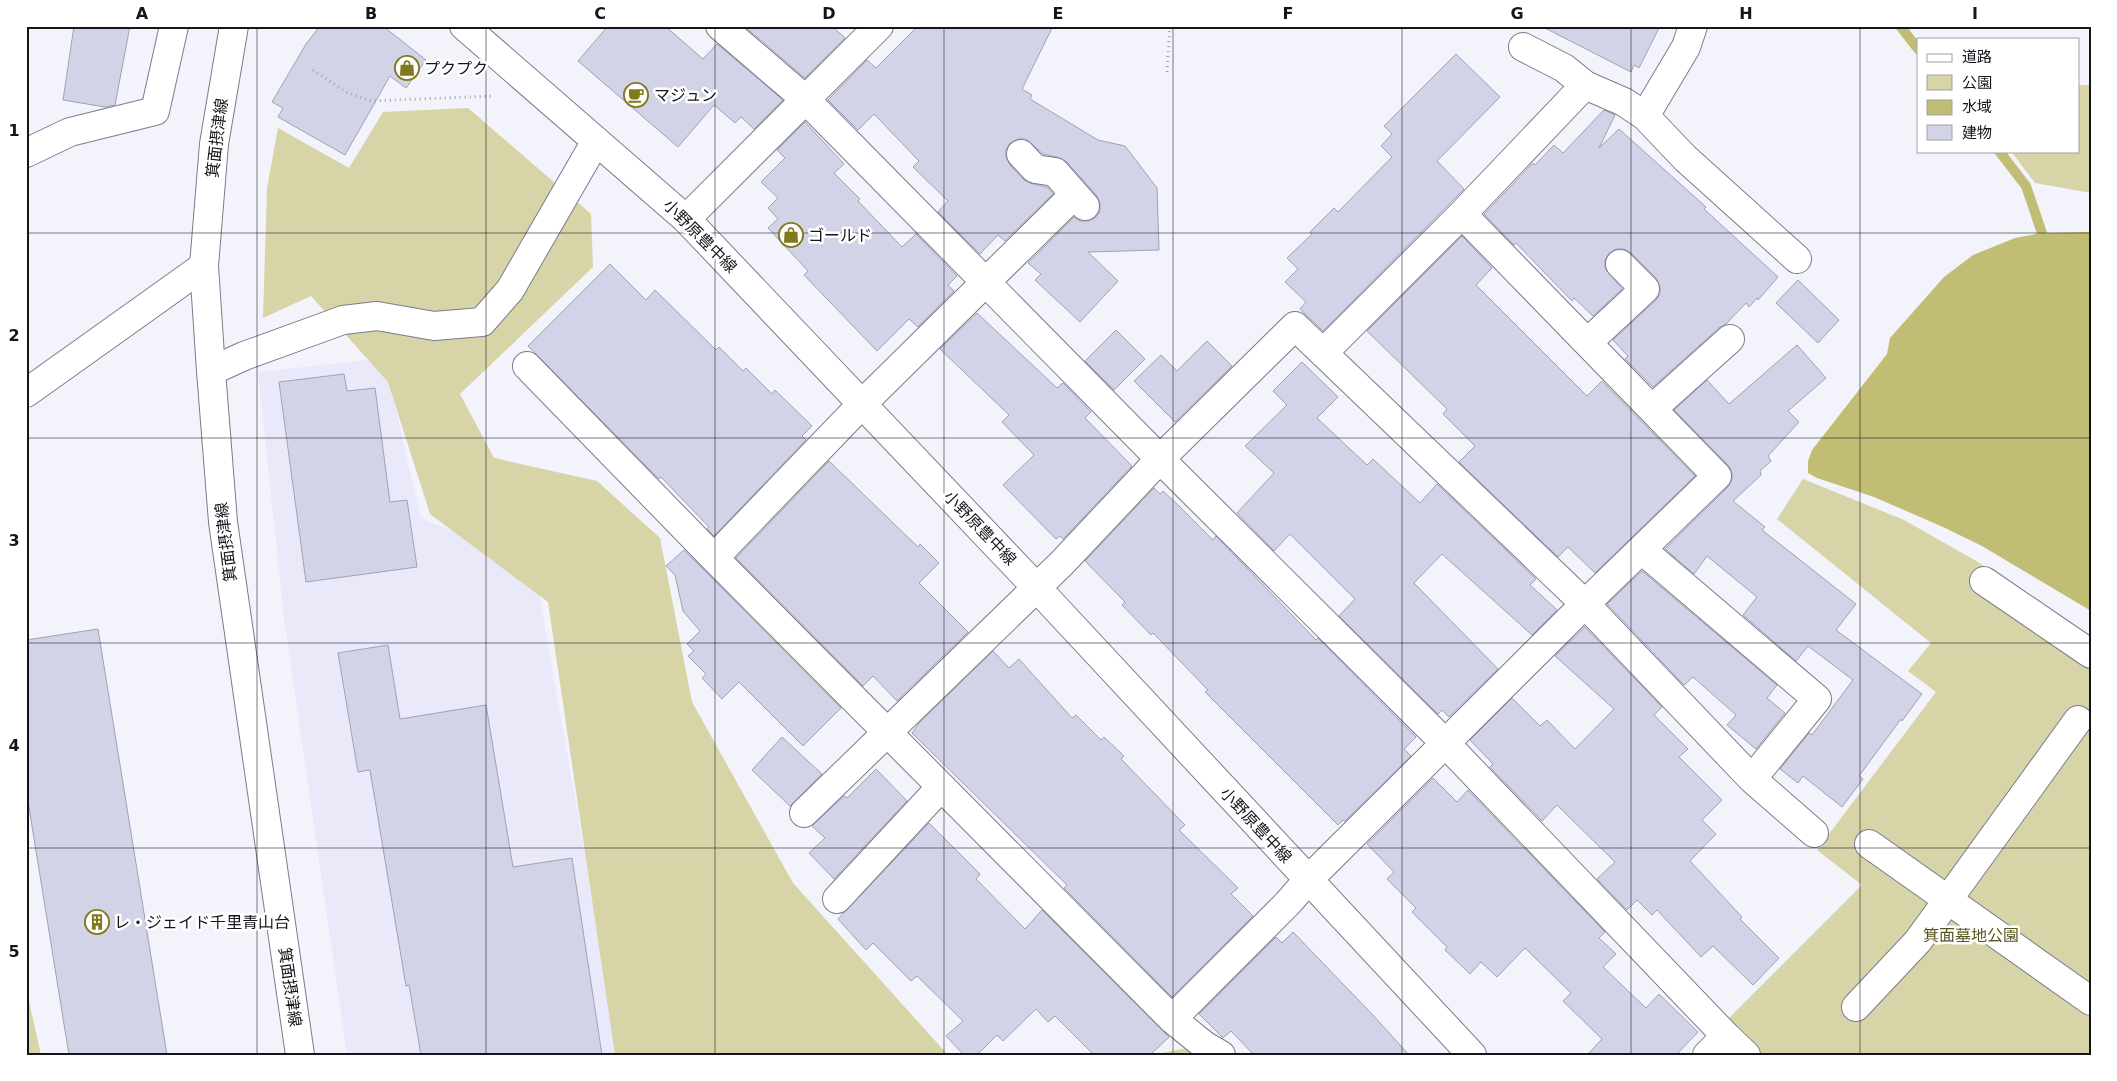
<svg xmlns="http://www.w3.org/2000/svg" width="2117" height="1081" font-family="'DejaVu Sans','Noto Sans JP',sans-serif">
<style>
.built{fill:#e9e9fa}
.green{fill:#d7d4a7}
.water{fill:#c2bd75}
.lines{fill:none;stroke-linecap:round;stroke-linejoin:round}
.stream{stroke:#c2bd75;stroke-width:10}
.building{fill:#d3d3e8;stroke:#a1a1b5}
.minor-casing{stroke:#7b7b8e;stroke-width:30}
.major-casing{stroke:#7b7b8e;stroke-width:30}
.path{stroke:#a4a4ad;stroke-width:3;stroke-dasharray:1 4;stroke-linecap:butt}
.minor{stroke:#fff;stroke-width:28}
.major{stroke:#fff;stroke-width:28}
.grid{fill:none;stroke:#14141b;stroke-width:1;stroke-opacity:0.55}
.labels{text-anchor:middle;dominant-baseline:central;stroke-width:5;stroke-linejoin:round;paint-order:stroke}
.poi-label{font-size:16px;fill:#14141b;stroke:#fff;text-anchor:start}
.street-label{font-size:16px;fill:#14141b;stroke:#fff}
.park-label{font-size:16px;fill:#5a5520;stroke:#fff}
.neatline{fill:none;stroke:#14141b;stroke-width:2}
.grid-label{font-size:16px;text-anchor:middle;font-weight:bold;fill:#14141b}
</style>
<rect width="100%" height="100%" fill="#f3f3fc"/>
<!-- built -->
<path class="built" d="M 384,358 L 421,518 L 534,564 L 620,1055 L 347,1055 L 284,618 L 258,372 Z"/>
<!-- green -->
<path class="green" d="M 2078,85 L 2091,85 L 2091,193 L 2035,183 L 2011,151 L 2078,151 Z
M 468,108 L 591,214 L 593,267 L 460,394 L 494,458 L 597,481 L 660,538 L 692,702 L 793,883 L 948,1055 L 615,1055 L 548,602 L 430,514 L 388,382 L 311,296 L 263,318 L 267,188 L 278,128 L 349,168 L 383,112 Z
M 1803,479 L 1904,520 L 1978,562 L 2091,639 L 2091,1055 L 1726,1055 L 1746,1035 L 1728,1019 L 1862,885 L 1817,850 L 1936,692 L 1908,671 L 1931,643 L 1777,519 Z
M 26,988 L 41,1055 L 26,1055 Z
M 1204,1045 L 1221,1055 L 1151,1055 Z"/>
<!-- water -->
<path class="water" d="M 2091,232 L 2091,611 L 1982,546 L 1943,527 L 1874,497 L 1817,478 L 1808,473 L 1808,461 L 1812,450 L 1887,354 L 1890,338 L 1944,277 L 1973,255 L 2015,238 L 2042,233 Z"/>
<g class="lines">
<!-- stream -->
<path class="stream" d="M 1900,26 L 1918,49
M 1999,151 L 2026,186 L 2042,233"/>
</g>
<!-- building -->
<path class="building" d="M 74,26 L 130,26 L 115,105 L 105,107 L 63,100 Z
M 320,26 L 383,26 L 426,60 L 406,88 L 390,76 L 345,155 L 278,117 L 283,108 L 272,102 L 306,44 Z
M 608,26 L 665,26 L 703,59 L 717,44 L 783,100 L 754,129 L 741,117 L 735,123 L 714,105 L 678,147 L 578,61 Z
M 744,26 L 832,26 L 845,38 L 805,78 Z
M 918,26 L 1053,26 L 1022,89 L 1032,95 L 1030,99 L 1098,140 L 1125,146 L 1157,188 L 1159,250 L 1088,252 L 1118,281 L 1080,322 L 1035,280 L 1041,274 L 1028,263 L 1074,217 L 1080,221 L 1089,221 L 1096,217 L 1100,211 L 1100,203 L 1097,196 L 1067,162 L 1057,157 L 1043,154 L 1026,139 L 1018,139 L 1010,143 L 1006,150 L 1006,157 L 1010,165 L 1024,180 L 1033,184 L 1047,187 L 1053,194 L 1005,241 L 998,235 L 980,254 L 938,212 L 948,201 L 913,167 L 919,161 L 874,114 L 858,130 L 828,100 L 867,60 L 876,68 Z
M 1541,26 L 1660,26 L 1639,68 L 1634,65 L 1631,72 Z
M 1456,54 L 1500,97 L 1437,161 L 1464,189 L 1323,331 L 1300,309 L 1306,302 L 1285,282 L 1298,269 L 1287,258 L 1312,234 L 1310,232 L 1334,208 L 1338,212 L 1392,157 L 1381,146 L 1392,134 L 1384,126 Z
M 1604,110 L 1615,115 L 1599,148 L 1619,129 L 1706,207 L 1704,209 L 1778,277 L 1758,300 L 1757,298 L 1749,307 L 1746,303 L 1726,324 L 1720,327 L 1653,387 L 1625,359 L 1628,356 L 1613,340 L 1656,300 L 1660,294 L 1660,286 L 1656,278 L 1631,253 L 1624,249 L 1616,249 L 1609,253 L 1605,260 L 1605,268 L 1622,289 L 1593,316 L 1574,298 L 1572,301 L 1516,243 L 1514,245 L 1484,214 L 1533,163 L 1535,165 L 1554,145 L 1563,153 Z
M 805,122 L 844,164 L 834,173 L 860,199 L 858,201 L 902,247 L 916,234 L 957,276 L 948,285 L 954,291 L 918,327 L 909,319 L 877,351 L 804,275 L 808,271 L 768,228 L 778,219 L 768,208 L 778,198 L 761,182 L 785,158 L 777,150 Z
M 1462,236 L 1492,268 L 1476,285 L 1587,396 L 1602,381 L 1695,476 L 1595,573 L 1568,547 L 1558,557 L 1459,462 L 1475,446 L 1443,414 L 1447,409 L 1367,331 Z
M 610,264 L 646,300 L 655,290 L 716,350 L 719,347 L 743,371 L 746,368 L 772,394 L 775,390 L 812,426 L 802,436 L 806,440 L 714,536 L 707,529 L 709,527 L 661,477 L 659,479 L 528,346 Z
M 1798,280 L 1839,320 L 1818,343 L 1776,303 Z
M 977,313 L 1057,388 L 1063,383 L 1091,412 L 1085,418 L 1132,466 L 1063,539 L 1060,536 L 1056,539 L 1003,485 L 1034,455 L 1002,422 L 1009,415 L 940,349 Z
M 1116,330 L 1145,359 L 1114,390 L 1085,361 Z
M 1207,341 L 1232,366 L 1175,422 L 1134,381 L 1161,355 L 1177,371 Z
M 1797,345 L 1826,378 L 1788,411 L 1799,422 L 1768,456 L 1771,461 L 1760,471 L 1761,475 L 1733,501 L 1765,527 L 1762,530 L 1856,604 L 1836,630 L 1922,694 L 1902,721 L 1901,719 L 1859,776 L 1863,779 L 1842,807 L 1803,776 L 1798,783 L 1780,769 L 1809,733 L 1812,735 L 1853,680 L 1808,646 L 1796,661 L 1743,615 L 1757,597 L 1707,556 L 1694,574 L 1665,549 L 1728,487 L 1732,480 L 1732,472 L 1728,465 L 1674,410 L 1707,380 L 1729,404 Z
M 1302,362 L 1338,397 L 1317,418 L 1367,465 L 1373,459 L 1420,503 L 1437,484 L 1536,579 L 1530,585 L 1557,610 L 1532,635 L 1442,554 L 1414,583 L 1498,669 L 1449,717 L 1442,710 L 1438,714 L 1339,616 L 1355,599 L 1290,534 L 1274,551 L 1237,513 L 1274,473 L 1245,446 L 1287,405 L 1273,391 Z
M 344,374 L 347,391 L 375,388 L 390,502 L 407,500 L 417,567 L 306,582 L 279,382 Z
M 829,461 L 918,547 L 920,544 L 939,563 L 919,583 L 968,632 L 897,701 L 873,676 L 863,686 L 736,558 Z
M 1154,488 L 1160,494 L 1163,491 L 1176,503 L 1213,540 L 1216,536 L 1316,640 L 1318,638 L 1416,737 L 1404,749 L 1411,756 L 1345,821 L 1343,820 L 1338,825 L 1205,692 L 1208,690 L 1153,633 L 1151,635 L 1122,605 L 1125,602 L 1085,561 Z
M 684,550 L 841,708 L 803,746 L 739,682 L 722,699 L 702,678 L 706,674 L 688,656 L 694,651 L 687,644 L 700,631 L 683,611 L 675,575 L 666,566 Z
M 1642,571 L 1777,685 L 1767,698 L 1785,713 L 1756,749 L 1727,725 L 1736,715 L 1693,677 L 1684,685 L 1607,604 Z
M 1585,627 L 1662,707 L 1654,715 L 1688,749 L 1679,757 L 1722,800 L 1702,820 L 1716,834 L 1690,861 L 1742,917 L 1740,919 L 1779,958 L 1753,985 L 1713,946 L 1701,957 L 1657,910 L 1652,915 L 1637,900 L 1627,910 L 1597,879 L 1615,862 L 1557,805 L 1542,821 L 1490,767 L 1493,764 L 1470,740 L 1512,698 L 1540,726 L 1547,720 L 1575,749 L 1614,709 L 1555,656 Z
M 98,629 L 167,1055 L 69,1055 L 26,789 L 26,640 Z
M 388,645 L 400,719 L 486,705 L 513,867 L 572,858 L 602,1055 L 421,1055 L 409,985 L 406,986 L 370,770 L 358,772 L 338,653 Z
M 993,651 L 1009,668 L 1019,659 L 1072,718 L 1076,715 L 1101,740 L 1104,737 L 1124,756 L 1121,759 L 1185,825 L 1179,830 L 1238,888 L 1231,894 L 1253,916 L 1172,997 L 1064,888 L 1067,885 L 912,733 L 919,723 Z
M 782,737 L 822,774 L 790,806 L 752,770 Z
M 876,769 L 907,801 L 834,879 L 809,853 L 825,838 L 812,826 L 844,796 L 847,798 Z
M 1433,778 L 1457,802 L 1468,790 L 1605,932 L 1599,938 L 1616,954 L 1603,967 L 1646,1008 L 1659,994 L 1698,1032 L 1676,1055 L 1587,1055 L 1602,1039 L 1563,1001 L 1571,993 L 1525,948 L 1497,977 L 1481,962 L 1470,974 L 1445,950 L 1447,947 L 1412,912 L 1416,908 L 1387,879 L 1394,872 L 1367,844 Z
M 929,823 L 980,874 L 976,879 L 1025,929 L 1042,910 L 1169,1037 L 1150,1055 L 1094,1055 L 1055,1016 L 1048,1022 L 1036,1009 L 1003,1041 L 997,1035 L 977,1055 L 964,1055 L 946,1036 L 963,1021 L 917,976 L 911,981 L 873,943 L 866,950 L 838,919 Z
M 1293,932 L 1371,1013 L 1409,1055 L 1254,1055 L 1231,1031 L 1223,1038 L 1199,1014 L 1276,937 L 1282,943 Z"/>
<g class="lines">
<defs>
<path id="minor" d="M 464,26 L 686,219 L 1036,587 L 1472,1055
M 720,26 L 805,99 L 1160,459 L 1446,744 L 1726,1036 L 1707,1055
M 1523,47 L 1564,68 L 1585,85 L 1624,102 L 1645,116 L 1685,158 L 1797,259
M 1645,116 L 1686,47 L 1693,26
M 26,153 L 70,132 L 155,111 L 174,26
M 1021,154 L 1035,169 L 1055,172 L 1085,206
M 686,219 L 879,26
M 1588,342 L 1645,289 L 1620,264
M 1323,353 L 1462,214 L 1585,85
M 527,366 L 714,558 L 1172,1019 L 1204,1045 L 1221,1055
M 211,371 L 244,356 L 343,320 L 377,316 L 434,326 L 482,322 L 510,290 L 596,141
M 26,393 L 204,266
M 1652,409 L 1730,339
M 714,558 L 862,404 L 1074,195
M 1984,581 L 2091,654
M 1752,779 L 1814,833
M 804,813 L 1062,563 L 1160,459 L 1295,326 L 1585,604 L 1752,779 L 1817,699 L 1642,550
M 1869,844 L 2091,1001
M 837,899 L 941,787
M 1856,1007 L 1918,941 L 2078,720
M 1172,1019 L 1287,904 L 1308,880 L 1585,604 L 1717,476 L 1462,214
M 1726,1036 L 1746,1055"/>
<path id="major" d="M 234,26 L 214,144 L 204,266 L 211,371 L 223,522 L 300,1055"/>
</defs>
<!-- minor casing -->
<use href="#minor" class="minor-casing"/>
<!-- major casing -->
<use href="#major" class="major-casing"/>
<!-- path -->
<path class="path" d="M 313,70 L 346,92 L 371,101 L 493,96
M 1167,72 L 1170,26"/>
<!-- minor -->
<use href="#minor" class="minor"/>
<!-- major -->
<use href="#major" class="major"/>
</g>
<!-- grid -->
<path class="grid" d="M 257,26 L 257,1055M 486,26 L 486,1055M 715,26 L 715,1055M 944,26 L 944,1055M 1173,26 L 1173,1055M 1402,26 L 1402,1055M 1631,26 L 1631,1055M 1860,26 L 1860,1055M 26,233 L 2091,233M 26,438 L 2091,438M 26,643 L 2091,643M 26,848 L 2091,848"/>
<!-- icons -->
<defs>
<symbol id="shop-ring" viewBox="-11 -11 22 22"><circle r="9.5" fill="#fff" stroke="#80791e" stroke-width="1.5"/><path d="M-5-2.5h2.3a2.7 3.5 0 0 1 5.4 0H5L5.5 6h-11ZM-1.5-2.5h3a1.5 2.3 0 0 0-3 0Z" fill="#80791e"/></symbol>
<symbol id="cafe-ring" viewBox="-11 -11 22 22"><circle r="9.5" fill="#fff" stroke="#80791e" stroke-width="1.5"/><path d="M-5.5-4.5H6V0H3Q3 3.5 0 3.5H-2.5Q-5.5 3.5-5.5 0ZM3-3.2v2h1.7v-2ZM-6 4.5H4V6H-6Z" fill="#80791e"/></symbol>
<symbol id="building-ring" viewBox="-11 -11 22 22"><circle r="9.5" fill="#fff" stroke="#80791e" stroke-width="1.5"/><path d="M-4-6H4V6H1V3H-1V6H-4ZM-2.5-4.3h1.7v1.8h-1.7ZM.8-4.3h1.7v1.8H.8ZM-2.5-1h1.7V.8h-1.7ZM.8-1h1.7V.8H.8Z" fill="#80791e"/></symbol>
</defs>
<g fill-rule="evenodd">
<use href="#shop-ring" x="393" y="54" width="28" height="28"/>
<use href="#cafe-ring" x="622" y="81" width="28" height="28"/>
<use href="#shop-ring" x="777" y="221" width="28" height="28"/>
<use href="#building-ring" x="83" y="908" width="28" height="28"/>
</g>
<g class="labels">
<!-- poi labels -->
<g class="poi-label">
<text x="424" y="68">プクプク</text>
<text x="654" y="95">マジュン</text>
<text x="808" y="235">ゴールド</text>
<text x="114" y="922">レ・ジェイド千里青山台</text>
</g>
<!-- street labels -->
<g class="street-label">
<text transform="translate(217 138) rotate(-83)">箕面摂津線</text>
<text transform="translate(700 236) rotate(45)">小野原豊中線</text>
<text transform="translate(980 528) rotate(46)">小野原豊中線</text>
<text transform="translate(226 542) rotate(-97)">箕面摂津線</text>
<text transform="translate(1256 825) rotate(47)">小野原豊中線</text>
<text transform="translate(290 987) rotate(82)">箕面摂津線</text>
</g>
<!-- park labels -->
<g class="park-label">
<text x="1971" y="935">箕面墓地公園</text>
</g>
</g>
<!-- border -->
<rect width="2117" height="1081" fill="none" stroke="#ffffff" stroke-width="55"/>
<!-- legend -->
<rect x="1917" y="38" width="162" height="115" fill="#ffffff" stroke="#a1a1a4"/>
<rect x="1927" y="54" width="25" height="8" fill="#ffffff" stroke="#a1a1a4"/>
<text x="1962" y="62" font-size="15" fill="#14141b">道路</text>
<rect x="1927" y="75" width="25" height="15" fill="#d7d4a7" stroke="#a1a1a4"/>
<text x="1962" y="88" font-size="15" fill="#14141b">公園</text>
<rect x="1927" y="100" width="25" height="15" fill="#c2bd75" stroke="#a1a1a4"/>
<text x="1962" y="112" font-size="15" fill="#14141b">水域</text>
<rect x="1927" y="125" width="25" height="15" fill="#d3d3e8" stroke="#a1a1a4"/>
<text x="1962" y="138" font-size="15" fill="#14141b">建物</text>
<rect x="28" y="28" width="2062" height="1026" class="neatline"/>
<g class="grid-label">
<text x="142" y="19">A</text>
<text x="371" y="19">B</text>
<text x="600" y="19">C</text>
<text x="829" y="19">D</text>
<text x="1058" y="19">E</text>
<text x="1288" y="19">F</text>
<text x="1517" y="19">G</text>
<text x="1746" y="19">H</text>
<text x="1975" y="19">I</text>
<text x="14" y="136">1</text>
<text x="14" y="341">2</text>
<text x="14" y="546">3</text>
<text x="14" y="751">4</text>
<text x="14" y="957">5</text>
</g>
</svg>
